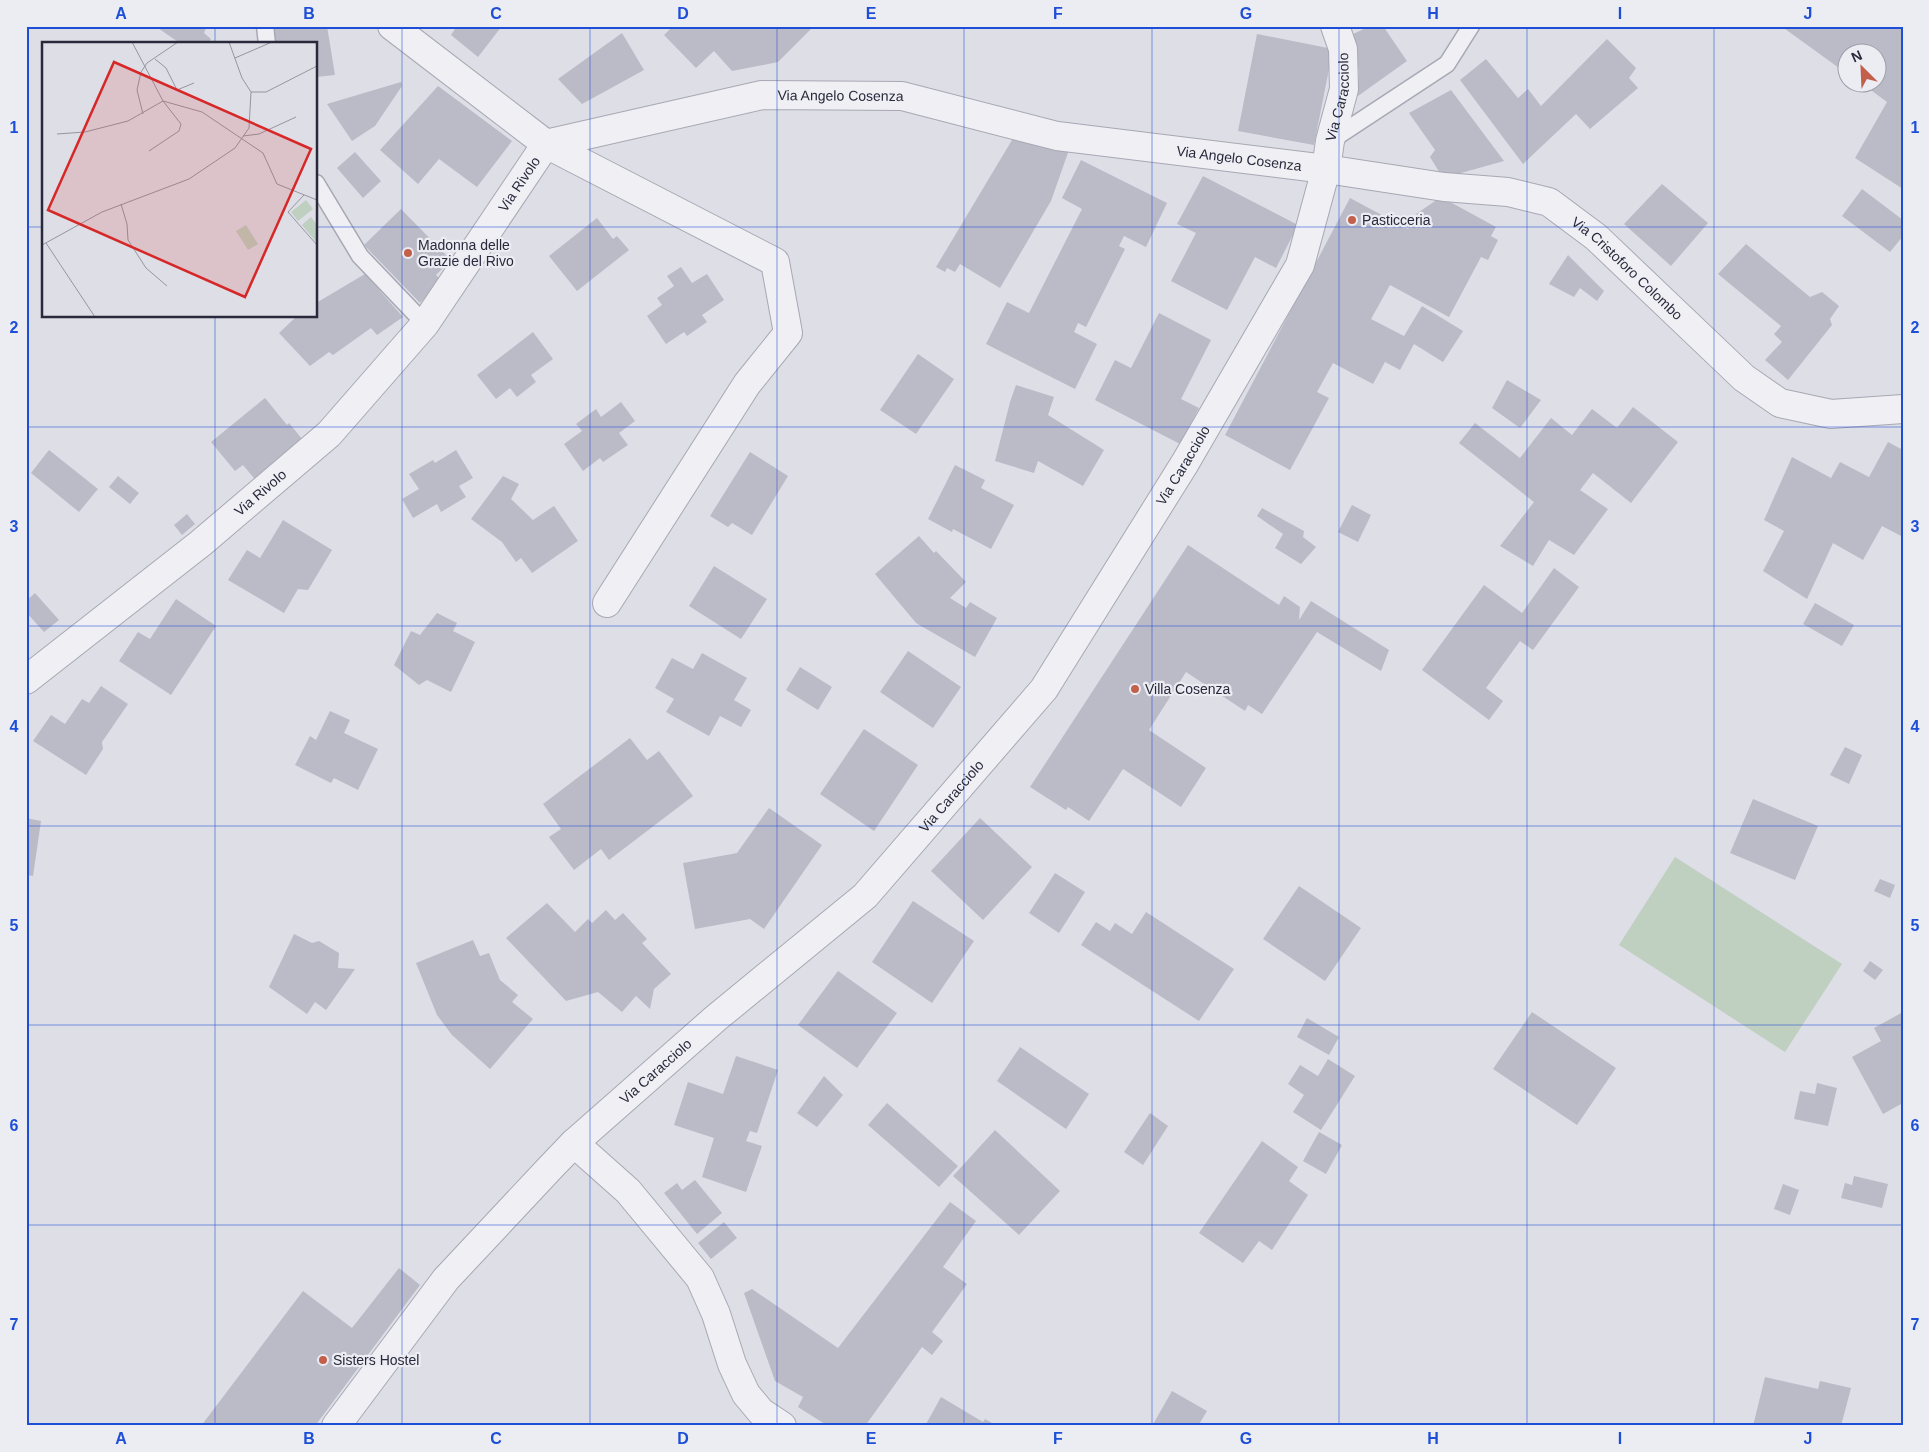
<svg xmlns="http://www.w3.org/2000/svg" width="1929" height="1452" font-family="Arial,sans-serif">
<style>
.grass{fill:#bfcfc0}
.building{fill:#bbbbc8}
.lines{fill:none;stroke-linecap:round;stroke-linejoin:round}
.service-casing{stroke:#a7a8b3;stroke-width:19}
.minor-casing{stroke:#a7a8b3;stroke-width:30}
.service{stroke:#efeff4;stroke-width:16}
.minor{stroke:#efeff4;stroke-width:28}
.grid{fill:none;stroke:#1d4ed8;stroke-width:1;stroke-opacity:0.55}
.poi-dot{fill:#c2604b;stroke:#ecedf3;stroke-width:2}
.labels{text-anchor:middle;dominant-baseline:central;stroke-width:4.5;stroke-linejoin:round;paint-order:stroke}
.street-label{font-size:14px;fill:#28293b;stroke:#ecedf3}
.poi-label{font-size:14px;fill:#28293b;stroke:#ecedf3;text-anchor:start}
.inset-road{fill:none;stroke:#9596a2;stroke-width:1}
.view{fill:#d62828;fill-opacity:0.15;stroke:#d62828;stroke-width:2.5}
.inset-edge{fill:none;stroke:#28293b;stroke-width:2.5}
.neatline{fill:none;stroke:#1d4ed8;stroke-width:2}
.grid-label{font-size:16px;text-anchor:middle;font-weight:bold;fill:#1d4ed8}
</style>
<rect width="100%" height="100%" fill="#dddee6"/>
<!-- grass -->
<path class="grass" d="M 1675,857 L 1842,964 L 1785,1052 L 1619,945 Z"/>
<!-- building -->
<path class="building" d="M 155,26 L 207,26 L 204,33 L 211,39 L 208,44 L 181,44 Z
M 272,26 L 327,26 L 335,75 L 316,77 L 316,44 L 274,44 Z
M 457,26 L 502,26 L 478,57 L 451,35 Z
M 673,26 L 814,26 L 778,62 L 732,71 L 714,51 L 696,68 L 664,35 Z
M 1370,26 L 1383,26 L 1407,61 L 1358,96 L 1359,71 L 1351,35 Z
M 1781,26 L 1903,26 L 1903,189 L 1855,158 L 1887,102 L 1860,82 L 1876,82 L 1876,52 L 1846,52 L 1846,73 Z
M 622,33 L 644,70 L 582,104 L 558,79 Z
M 1257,34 L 1333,49 L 1314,145 L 1238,131 Z
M 1607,39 L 1636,68 L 1629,78 L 1638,88 L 1590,129 L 1576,114 L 1523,164 L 1460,80 L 1486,59 L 1518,98 L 1528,89 L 1541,106 Z
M 401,82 L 402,86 L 375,126 L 352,141 L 327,104 Z
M 438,86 L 512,141 L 477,187 L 439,159 L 418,184 L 380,150 Z
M 1451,90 L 1504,161 L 1443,178 L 1430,157 L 1435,150 L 1409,113 Z
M 1015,135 L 1070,147 L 1051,201 L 1000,288 L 960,264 L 955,272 L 947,268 L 945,272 L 936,267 Z
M 355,152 L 381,181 L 363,198 L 337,168 Z
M 1081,160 L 1167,203 L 1146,247 L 1124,236 L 1119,246 L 1125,249 L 1086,327 L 1078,323 L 1074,332 L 1097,344 L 1075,389 L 986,344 L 1007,302 L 1029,313 L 1082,209 L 1062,198 Z
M 1203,176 L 1298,225 L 1276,268 L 1255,257 L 1227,310 L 1171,281 L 1196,233 L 1177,224 Z
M 1662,184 L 1708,223 L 1671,266 L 1624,224 Z
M 1862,189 L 1903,220 L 1903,236 L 1890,252 L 1842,216 Z
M 1441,197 L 1496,227 L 1491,236 L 1498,240 L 1488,260 L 1481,257 L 1449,317 L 1390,285 L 1371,319 L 1404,336 L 1422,306 L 1463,331 L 1443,362 L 1414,344 L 1400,370 L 1385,362 L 1373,384 L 1333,363 L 1317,392 L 1329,398 L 1290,470 L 1225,435 L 1350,198 L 1408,229 L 1416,214 Z
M 401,209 L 451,260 L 436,275 L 442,281 L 420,303 L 364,245 Z
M 597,218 L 613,239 L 617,236 L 629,250 L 577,291 L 549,256 Z
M 1746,244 L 1810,297 L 1822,292 L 1839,306 L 1830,319 L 1832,325 L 1788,380 L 1765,360 L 1782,342 L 1774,334 L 1781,326 L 1718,274 Z
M 1568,255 L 1604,291 L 1597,301 L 1580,288 L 1574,297 L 1549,284 Z
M 681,267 L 692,283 L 707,274 L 724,300 L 702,315 L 707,322 L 687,336 L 684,332 L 666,344 L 647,316 L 662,305 L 657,298 L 674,286 L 667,276 Z
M 365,274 L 403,317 L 377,335 L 371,328 L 333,355 L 329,352 L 310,366 L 279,333 L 297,316 L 316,316 L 316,303 Z
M 1159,313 L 1211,340 L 1181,399 L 1199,408 L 1180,444 L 1095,400 L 1115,360 L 1131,368 Z
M 533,332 L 553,359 L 531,375 L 536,382 L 517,397 L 510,388 L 496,399 L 477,375 Z
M 918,354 L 954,379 L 916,434 L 880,410 Z
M 1507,380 L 1541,400 L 1520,428 L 1492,408 Z
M 1016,385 L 1054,397 L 1048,415 L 1104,450 L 1083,486 L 1038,461 L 1034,473 L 995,461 L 1010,402 Z
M 265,398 L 287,425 L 289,423 L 307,445 L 259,484 L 243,465 L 235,471 L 211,442 Z
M 621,402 L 635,421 L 619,433 L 628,445 L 603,462 L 600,458 L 583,471 L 564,444 L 582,431 L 576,424 L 596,409 L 601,417 Z
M 1633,407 L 1678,442 L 1631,503 L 1593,473 L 1580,490 L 1608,509 L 1574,555 L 1549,540 L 1533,566 L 1500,546 L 1534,502 L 1459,443 L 1475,423 L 1520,458 L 1551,418 L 1572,435 L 1592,409 L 1617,428 Z
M 1888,442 L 1903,450 L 1903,537 L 1882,526 L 1863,560 L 1833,543 L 1807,599 L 1763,571 L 1784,531 L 1764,520 L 1792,457 L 1831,478 L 1840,462 L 1869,477 Z
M 49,450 L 98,489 L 79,512 L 31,473 Z
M 456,450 L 473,478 L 459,486 L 466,497 L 441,512 L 437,504 L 413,518 L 402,499 L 419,489 L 409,474 L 433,460 L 435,463 Z
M 750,452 L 788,476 L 752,535 L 732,523 L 728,527 L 710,516 Z
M 955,465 L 985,480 L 981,488 L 1014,505 L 991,549 L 953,529 L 952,532 L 928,519 Z
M 118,476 L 139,493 L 130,504 L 109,487 Z
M 503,476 L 519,484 L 511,499 L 533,520 L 554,506 L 578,541 L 532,573 L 521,558 L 516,562 L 502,542 L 471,519 Z
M 1352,505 L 1371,515 L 1358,542 L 1338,532 Z
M 1262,508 L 1304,531 L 1303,537 L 1316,547 L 1301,564 L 1275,548 L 1283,534 L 1257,516 Z
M 187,514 L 195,524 L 182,535 L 174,525 Z
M 283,520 L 332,550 L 308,590 L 298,589 L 284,613 L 228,580 L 247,550 L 260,558 Z
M 919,536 L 934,553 L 936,551 L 966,582 L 950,598 L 966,608 L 970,602 L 997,618 L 975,657 L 916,623 L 875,574 Z
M 1188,545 L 1279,605 L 1284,596 L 1300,607 L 1299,620 L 1311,601 L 1389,650 L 1381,671 L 1317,632 L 1262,714 L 1248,705 L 1245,711 L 1186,672 L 1149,730 L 1206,768 L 1181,807 L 1123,769 L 1089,821 L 1068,807 L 1066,810 L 1030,787 Z
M 714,566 L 767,599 L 741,639 L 689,606 Z
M 1554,568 L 1579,587 L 1533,650 L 1520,641 L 1486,688 L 1503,701 L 1489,720 L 1422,670 L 1484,585 L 1522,613 Z
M 35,593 L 59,620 L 44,632 L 26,612 L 26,601 Z
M 176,599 L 216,626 L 171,695 L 119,661 L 138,632 L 150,639 Z
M 1815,603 L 1854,625 L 1842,646 L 1803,624 Z
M 437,613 L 457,623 L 453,631 L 475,642 L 451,692 L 427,680 L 419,685 L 394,665 L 411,631 L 420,635 Z
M 908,651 L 961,687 L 933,728 L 880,692 Z
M 702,653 L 747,678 L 734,700 L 751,710 L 741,727 L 720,716 L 709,736 L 666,712 L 674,699 L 655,688 L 672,658 L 693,669 Z
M 800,667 L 832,687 L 818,710 L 786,690 Z
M 101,686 L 128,704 L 102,742 L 103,749 L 86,775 L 33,741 L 51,715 L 65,724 L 82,699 L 89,703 Z
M 330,711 L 350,720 L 344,733 L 378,749 L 358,790 L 334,778 L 331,783 L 295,765 L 310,736 L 316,740 Z
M 864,729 L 918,765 L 874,831 L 820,794 Z
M 630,738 L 647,760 L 659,751 L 693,796 L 609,860 L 601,849 L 574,870 L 549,837 L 561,829 L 543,804 Z
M 1845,747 L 1862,755 L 1849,784 L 1830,775 Z
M 1753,799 L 1818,826 L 1795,880 L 1730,853 Z
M 769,808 L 822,845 L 764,929 L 750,919 L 695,929 L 683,863 L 737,853 Z
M 26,818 L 41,821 L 33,876 L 26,875 Z
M 980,818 L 1032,867 L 983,920 L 931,871 Z
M 1055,873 L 1085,892 L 1059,933 L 1029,913 Z
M 1880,879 L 1895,885 L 1890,898 L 1874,891 Z
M 1299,886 L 1361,928 L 1325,981 L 1263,939 Z
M 913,901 L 974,941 L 932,1003 L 872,962 Z
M 547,903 L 575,932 L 588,919 L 592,923 L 606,910 L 615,920 L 623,913 L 647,939 L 642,943 L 671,974 L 654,989 L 650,1009 L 636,996 L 622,1012 L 598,992 L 566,1001 L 506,938 Z
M 1146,912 L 1234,969 L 1199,1021 L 1081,945 L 1096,922 L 1110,931 L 1115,923 L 1132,934 Z
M 294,934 L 312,943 L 319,941 L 339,953 L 338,968 L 355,969 L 326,1010 L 315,1002 L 307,1014 L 269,987 Z
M 473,940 L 480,956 L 489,953 L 500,980 L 518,995 L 512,1002 L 533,1019 L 490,1069 L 452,1035 L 437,1015 L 416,963 Z
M 1870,961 L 1883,970 L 1875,980 L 1863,971 Z
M 838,971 L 897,1013 L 857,1068 L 798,1025 Z
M 1532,1012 L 1616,1068 L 1577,1125 L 1493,1069 Z
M 1903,1012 L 1903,1103 L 1883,1114 L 1852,1057 L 1881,1041 L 1874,1028 Z
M 1307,1018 L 1339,1037 L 1329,1055 L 1297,1037 Z
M 1020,1047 L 1089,1094 L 1066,1129 L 997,1081 Z
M 736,1056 L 778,1070 L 757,1133 L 750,1131 L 746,1141 L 762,1146 L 746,1192 L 702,1177 L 714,1138 L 674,1125 L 688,1082 L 723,1094 Z
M 1328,1059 L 1355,1076 L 1321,1130 L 1293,1112 L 1304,1095 L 1288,1084 L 1300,1065 L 1318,1076 Z
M 824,1076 L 843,1095 L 817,1127 L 797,1113 Z
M 1817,1083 L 1837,1088 L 1828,1126 L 1794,1119 L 1800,1091 L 1815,1094 Z
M 887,1103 L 958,1166 L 939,1187 L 868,1125 Z
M 1150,1113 L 1168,1126 L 1143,1165 L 1124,1152 Z
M 995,1130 L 1060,1191 L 1019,1235 L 953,1176 Z
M 1319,1132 L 1342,1145 L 1326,1174 L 1303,1161 Z
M 1262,1141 L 1298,1167 L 1289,1181 L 1308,1195 L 1272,1250 L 1259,1241 L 1243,1263 L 1199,1233 Z
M 1854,1176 L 1888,1184 L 1882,1208 L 1841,1198 L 1845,1183 L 1852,1185 Z
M 695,1180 L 722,1213 L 697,1234 L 664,1193 L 677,1183 L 682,1190 Z
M 1783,1184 L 1799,1190 L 1790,1215 L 1774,1209 Z
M 950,1202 L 976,1221 L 943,1267 L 967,1284 L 932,1332 L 943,1341 L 932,1355 L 922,1347 L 865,1426 L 828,1426 L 798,1407 L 803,1397 L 775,1381 L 744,1293 L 752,1289 L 838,1348 Z
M 724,1222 L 737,1238 L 711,1259 L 698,1243 Z
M 399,1268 L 420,1285 L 315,1426 L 201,1426 L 303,1291 L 352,1328 Z
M 1765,1377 L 1818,1389 L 1820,1381 L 1851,1388 L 1841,1426 L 1753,1426 Z
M 1172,1391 L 1207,1411 L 1198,1426 L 1152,1426 Z
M 941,1397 L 983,1422 L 985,1419 L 997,1426 L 925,1426 Z"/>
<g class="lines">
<defs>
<path id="service" d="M 265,26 L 267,44
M 1330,141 L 1447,64 L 1471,26
M 316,183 L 360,256 L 425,324"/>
<g id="minor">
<path id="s1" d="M 392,26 L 546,144 L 762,95 L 902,96 L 1057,136 L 1326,169 L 1444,187 L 1508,192 L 1549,202 L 1596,237 L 1744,378 L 1780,403 L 1831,414 L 1903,409"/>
<path id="s2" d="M 26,680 L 201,543 L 329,434 L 425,324 L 546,144 L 775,262 L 788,333 L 747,384 L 607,603"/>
<path d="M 574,1143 L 628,1191 L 700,1278 L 716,1314 L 732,1364 L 746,1394 L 761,1412 L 782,1426"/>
<path id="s3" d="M 336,1426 L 446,1279 L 550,1168 L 574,1143 L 716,1018 L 865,896 L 1044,689 L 1185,463 L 1300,265 L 1326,169 L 1330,141 L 1344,89 L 1343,49 L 1335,26"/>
</g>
</defs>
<!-- service casing -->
<use href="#service" class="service-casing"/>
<!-- minor casing -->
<use href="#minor" class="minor-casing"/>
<!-- service -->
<use href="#service" class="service"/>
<!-- minor -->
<use href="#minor" class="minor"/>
</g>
<!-- grid -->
<path class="grid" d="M 215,26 L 215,44M 402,26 L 402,1426M 590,26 L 590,1426M 777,26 L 777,1426M 964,26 L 964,1426M 1152,26 L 1152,1426M 1339,26 L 1339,1426M 1527,26 L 1527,1426M 1714,26 L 1714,1426M 26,227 L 44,227M 316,227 L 1903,227M 215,316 L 215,1426M 26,427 L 1903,427M 26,626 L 1903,626M 26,826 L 1903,826M 26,1025 L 1903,1025M 26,1225 L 1903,1225"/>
<!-- markers -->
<g class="poi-dot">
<circle cx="1352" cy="220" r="5"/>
<circle cx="408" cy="253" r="5"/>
<circle cx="1135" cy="689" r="5"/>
<circle cx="323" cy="1360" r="5"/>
</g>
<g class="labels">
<!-- street labels -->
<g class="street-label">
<text stroke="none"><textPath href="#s1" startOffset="494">Via Angelo Cosenza</textPath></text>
<text stroke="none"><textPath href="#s3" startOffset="1694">Via Caracciolo</textPath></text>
<text stroke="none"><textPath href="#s1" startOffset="899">Via Angelo Cosenza</textPath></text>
<text stroke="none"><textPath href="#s2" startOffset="705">Via Rivolo</textPath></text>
<text stroke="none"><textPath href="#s1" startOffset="1315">Via Cristoforo Colombo</textPath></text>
<text stroke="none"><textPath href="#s3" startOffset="1289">Via Caracciolo</textPath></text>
<text stroke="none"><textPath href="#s2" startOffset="300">Via Rivolo</textPath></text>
<text stroke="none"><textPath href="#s3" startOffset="884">Via Caracciolo</textPath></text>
<text stroke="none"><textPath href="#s3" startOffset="479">Via Caracciolo</textPath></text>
</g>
<!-- poi labels -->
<g class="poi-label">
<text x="1362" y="220">Pasticceria</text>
<text x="418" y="245">Madonna delle<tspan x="418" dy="16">Grazie del Rivo</tspan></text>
<text x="1145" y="689">Villa Cosenza</text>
<text x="333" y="1360">Sisters Hostel</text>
</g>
</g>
<!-- overview -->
<g transform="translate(42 42)">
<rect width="275" height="275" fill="#dddee6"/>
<path d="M 264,158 L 271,167 L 256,179 L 249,170 ZM 269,175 L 275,183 L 275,201 L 260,183 ZM 204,183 L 216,202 L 206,208 L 194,189 Z" fill="#bfcfc0"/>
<path class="inset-road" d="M 90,0 L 121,59 L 160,70 L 221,111 L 235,142 L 275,158M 193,16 L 230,0M 113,17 L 124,26 L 135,48 L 152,41M 209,50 L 224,50 L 275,24M 101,72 L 95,48 L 99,30 L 105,21 L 136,0M 15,92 L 43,90 L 86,79 L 121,59 L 139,82 L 137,89 L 107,109M 201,94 L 217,92 L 254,75M 262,153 L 246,170 L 275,203M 79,162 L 85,182 L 86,198 L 104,226 L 125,244M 4,201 L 53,275M 0,203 L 60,170 L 147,137 L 193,106 L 207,86 L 209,50 L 200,36 L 187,0"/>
<path class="view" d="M 72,20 L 269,107 L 203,255 L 6,168 Z"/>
<rect width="275" height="275" class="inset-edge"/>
</g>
<!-- border -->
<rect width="1929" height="1452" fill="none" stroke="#ecedf3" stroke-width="55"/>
<!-- north arrow -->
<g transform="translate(1862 68) rotate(336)"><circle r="24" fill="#ecedf3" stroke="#9e9fa9"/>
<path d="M0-4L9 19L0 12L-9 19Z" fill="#c2604b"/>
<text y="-8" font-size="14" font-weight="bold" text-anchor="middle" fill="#28293b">N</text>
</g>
<rect x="28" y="28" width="1874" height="1396" class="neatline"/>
<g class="grid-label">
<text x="121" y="19">A</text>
<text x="309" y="19">B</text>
<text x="496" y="19">C</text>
<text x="683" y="19">D</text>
<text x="871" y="19">E</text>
<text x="1058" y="19">F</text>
<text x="1246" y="19">G</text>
<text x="1433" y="19">H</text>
<text x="1620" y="19">I</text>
<text x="1808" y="19">J</text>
<text x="14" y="133">1</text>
<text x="1915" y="133">1</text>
<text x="14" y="333">2</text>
<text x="1915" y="333">2</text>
<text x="14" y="532">3</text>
<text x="1915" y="532">3</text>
<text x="14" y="732">4</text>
<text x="1915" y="732">4</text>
<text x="14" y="931">5</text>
<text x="1915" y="931">5</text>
<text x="14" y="1131">6</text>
<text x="1915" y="1131">6</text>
<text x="14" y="1330">7</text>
<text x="1915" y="1330">7</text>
<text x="121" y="1444">A</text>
<text x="309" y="1444">B</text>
<text x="496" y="1444">C</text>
<text x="683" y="1444">D</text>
<text x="871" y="1444">E</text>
<text x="1058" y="1444">F</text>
<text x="1246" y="1444">G</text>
<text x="1433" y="1444">H</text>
<text x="1620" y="1444">I</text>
<text x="1808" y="1444">J</text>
</g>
</svg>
